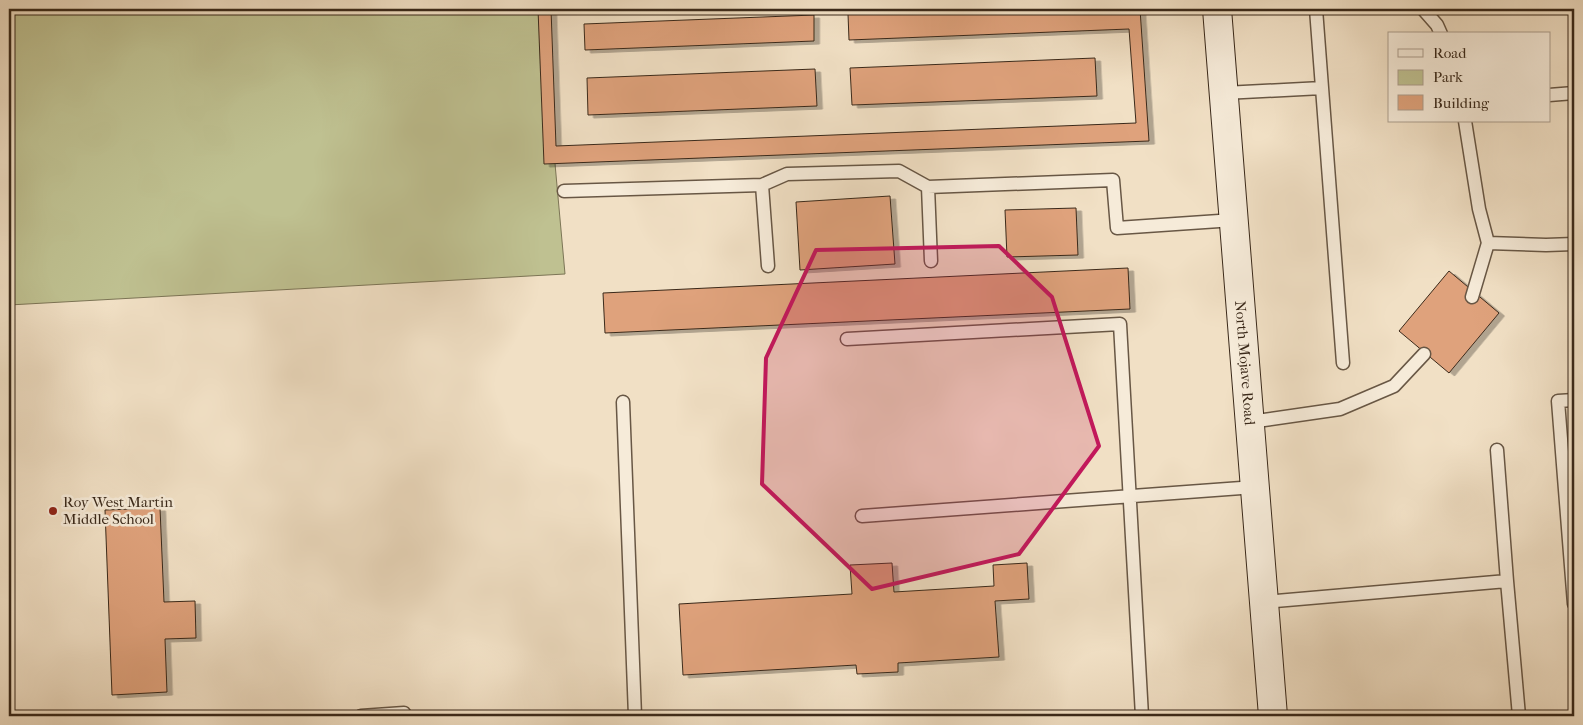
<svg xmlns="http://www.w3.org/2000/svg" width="1583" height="725" font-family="'IM FELL French Canon',serif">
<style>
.green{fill:#bfc191;stroke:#7c7556}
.building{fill:#dfa27b;stroke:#3a291a;filter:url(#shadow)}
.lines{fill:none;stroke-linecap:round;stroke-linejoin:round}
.lane-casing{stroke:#685745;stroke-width:15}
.secondary-casing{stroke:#3a291a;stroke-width:30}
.lane{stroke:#f6ebd9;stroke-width:12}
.secondary{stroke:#f6ebd9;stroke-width:28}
.marked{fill:#c2185b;fill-opacity:0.2;stroke:#c2185b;stroke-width:4;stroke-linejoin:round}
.poi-dot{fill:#8f2418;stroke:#f6ebd9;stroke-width:2}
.labels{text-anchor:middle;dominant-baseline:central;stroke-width:5;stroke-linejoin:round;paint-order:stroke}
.street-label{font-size:15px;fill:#3a291a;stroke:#f6ebd9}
.poi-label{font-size:15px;fill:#3a291a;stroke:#f6ebd9;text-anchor:start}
</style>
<defs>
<filter id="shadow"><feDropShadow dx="5.5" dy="3" stdDeviation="0" flood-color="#0004"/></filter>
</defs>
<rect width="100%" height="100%" fill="#f1e0c5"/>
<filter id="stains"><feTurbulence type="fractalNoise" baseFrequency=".004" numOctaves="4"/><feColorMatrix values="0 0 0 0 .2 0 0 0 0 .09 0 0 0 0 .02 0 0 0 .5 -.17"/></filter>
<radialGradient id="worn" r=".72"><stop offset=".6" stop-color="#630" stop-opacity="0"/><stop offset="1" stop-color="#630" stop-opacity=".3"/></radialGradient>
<!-- green -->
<path class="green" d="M 9,9 L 541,9 L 565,274 L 9,305 Z"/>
<!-- building -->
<path class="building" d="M 538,9 L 551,9 L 556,146 L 1136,123 L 1129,29 L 849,40 L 848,14 L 988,9 L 1140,9 L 1149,141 L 544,164 Z
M 814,15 L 814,41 L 585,50 L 584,24 Z
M 1095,58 L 1097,96 L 852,105 L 850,68 Z
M 815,69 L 817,106 L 588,115 L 587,78 Z
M 890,196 L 895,264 L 800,270 L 796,202 Z
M 1076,208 L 1078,255 L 1007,257 L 1005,210 Z
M 1128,268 L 1130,309 L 605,333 L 603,293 Z
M 1449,271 L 1499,313 L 1449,373 L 1399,331 Z
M 160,508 L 164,602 L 195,601 L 196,638 L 165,639 L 167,692 L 112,695 L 105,510 Z
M 892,563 L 894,592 L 994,586 L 993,565 L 1027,563 L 1029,599 L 995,601 L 999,657 L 898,663 L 898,672 L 857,674 L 856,665 L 683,675 L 679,604 L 852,594 L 850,565 Z"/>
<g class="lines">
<defs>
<path id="lane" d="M 1316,9 L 1343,363
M 1423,9 L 1437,25 L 1441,34
M 1224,93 L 1322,88
M 1549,95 L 1574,93
M 1465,121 L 1479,209 L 1488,243 L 1472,297
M 762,185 L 768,266
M 928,187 L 931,261
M 564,191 L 762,185 L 787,174 L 899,171 L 928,187 L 1113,180 L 1117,228 L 1234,220
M 1488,243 L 1546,245 L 1574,244
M 847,339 L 1120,324 L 1142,716
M 1574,400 L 1558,401 L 1574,604
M 623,402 L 635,716
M 1250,422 L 1340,409 L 1394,386 L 1424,354
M 862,516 L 1255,487
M 1507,581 L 1519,716
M 1264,602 L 1507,581 L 1497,450
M 361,716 L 404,713 L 404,716"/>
<g id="secondary">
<path id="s1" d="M 1217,9 L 1273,716"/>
</g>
</defs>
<!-- lane casing -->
<use href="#lane" class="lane-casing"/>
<!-- secondary casing -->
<use href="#secondary" class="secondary-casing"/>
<!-- lane -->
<use href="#lane" class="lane"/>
<!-- secondary -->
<use href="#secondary" class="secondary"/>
</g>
<!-- marked area -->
<path class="marked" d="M 999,246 L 1052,297 L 1099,446 L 1019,554 L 872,589 L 762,484 L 766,358 L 816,250 Z"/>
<!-- markers -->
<circle class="poi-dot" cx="53" cy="511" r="5"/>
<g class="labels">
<!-- street labels -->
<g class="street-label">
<text stroke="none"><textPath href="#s1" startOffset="355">North Mojave Road</textPath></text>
</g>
<!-- poi labels -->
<g class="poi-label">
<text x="63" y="502">Roy West Martin<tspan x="63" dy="17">Middle School</tspan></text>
</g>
</g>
<!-- margin -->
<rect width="1583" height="725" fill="none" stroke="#f1e0c5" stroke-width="30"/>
<rect x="10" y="10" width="1563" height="705" fill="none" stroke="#3a291a" stroke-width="2.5"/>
<rect x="15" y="15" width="1553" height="695" fill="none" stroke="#3a291a"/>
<!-- legend -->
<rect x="1388" y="32" width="162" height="90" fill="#f6ebd9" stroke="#ab9d8d"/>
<rect x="1398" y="49" width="25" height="8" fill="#f6ebd9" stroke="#ab9d8d"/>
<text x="1433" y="58" font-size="15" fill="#3a291a">Road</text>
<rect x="1398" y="70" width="25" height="15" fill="#bfc191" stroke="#ab9d8d"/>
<text x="1433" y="82" font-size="15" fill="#3a291a">Park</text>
<rect x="1398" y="95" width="25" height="15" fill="#dfa27b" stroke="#ab9d8d"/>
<text x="1433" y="108" font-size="15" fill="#3a291a">Building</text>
<rect width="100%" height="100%" filter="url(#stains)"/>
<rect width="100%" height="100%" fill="url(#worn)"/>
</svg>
